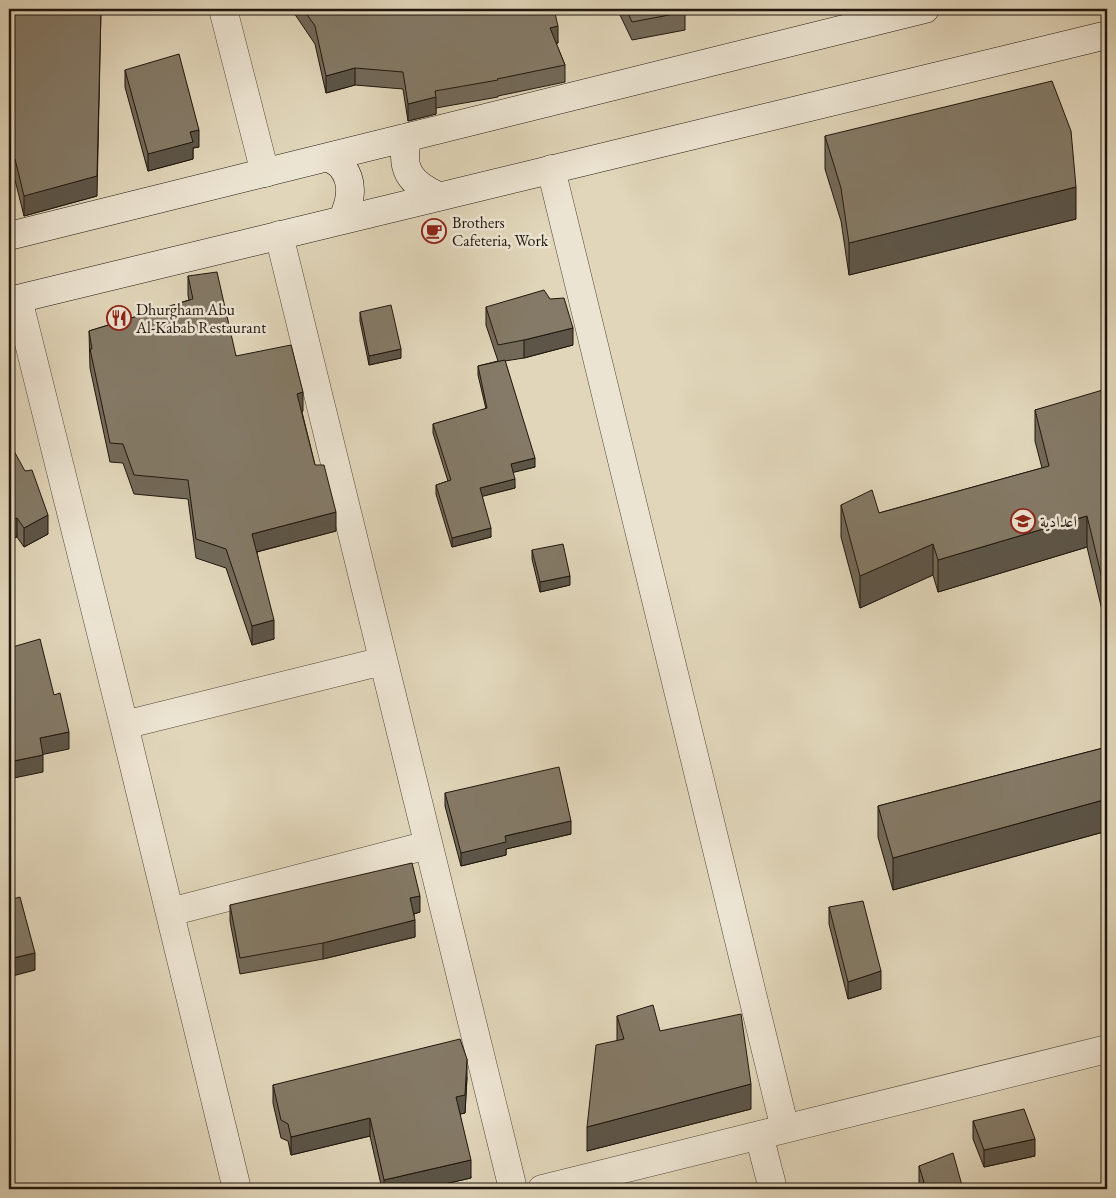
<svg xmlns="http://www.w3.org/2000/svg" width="1116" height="1198" font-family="'EB Garamond',Amiri,serif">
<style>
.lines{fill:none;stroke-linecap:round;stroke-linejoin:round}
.street-casing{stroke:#504638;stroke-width:29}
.secondary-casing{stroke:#1f160d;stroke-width:29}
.street{stroke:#ece4d2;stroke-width:28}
.secondary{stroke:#ece4d2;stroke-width:28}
.wall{fill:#726959;stroke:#1f160d}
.shaded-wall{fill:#5c5548;stroke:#1f160d}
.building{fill:#847a67;stroke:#1f160d}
.labels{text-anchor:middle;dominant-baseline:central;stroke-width:5;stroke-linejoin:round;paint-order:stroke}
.poi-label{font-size:16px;fill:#1f160d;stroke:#ece4d2;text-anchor:start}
</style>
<rect width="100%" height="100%" fill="#e1d6ba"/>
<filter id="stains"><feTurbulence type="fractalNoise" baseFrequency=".004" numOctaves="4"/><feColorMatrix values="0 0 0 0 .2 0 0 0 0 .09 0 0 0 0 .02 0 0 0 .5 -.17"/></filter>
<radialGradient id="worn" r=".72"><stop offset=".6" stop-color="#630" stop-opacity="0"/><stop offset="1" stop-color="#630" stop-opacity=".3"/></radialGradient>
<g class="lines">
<defs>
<path id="street" d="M 223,9 L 265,173
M 551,169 L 785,1129
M 279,235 L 513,1189
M 18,299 L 124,725 L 237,1189
M 124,725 L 383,661
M 170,912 L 428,845
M 759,1135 L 773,1189
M 542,1189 L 1107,1049"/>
<path id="secondary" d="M 408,137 C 399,169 410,183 438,196
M 329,157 C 333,160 339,163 342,167 C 355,183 350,204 342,220
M 9,236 L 925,9
M 9,301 L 1107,35"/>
</defs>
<!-- street casing -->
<use href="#street" class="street-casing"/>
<!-- secondary casing -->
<use href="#secondary" class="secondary-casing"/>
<!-- street -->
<use href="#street" class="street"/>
<!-- secondary -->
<use href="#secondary" class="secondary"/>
</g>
<!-- wall -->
<path class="wall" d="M 9,9 L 97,196 L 24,216 L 15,180 L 9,181 Z
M 275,9 L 554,9 L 558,43 L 556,43 L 565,65 L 565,82 L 498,96 L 498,97 L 436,108 L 436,114 L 408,121 L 403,89 L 355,85 L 326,93 L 315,44 L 292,10 L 275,11 Z
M 619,9 L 684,9 L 685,12 L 685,30 L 632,40 L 620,15 Z
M 125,70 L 199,147 L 193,148 L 193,159 L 148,171 L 125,87 Z
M 825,136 L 1076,219 L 849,275 L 841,221 L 825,169 Z
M 188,276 L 236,356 L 303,411 L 302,412 L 315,465 L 336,531 L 257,552 L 274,639 L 252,645 L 226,568 L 196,558 L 188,499 L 134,494 L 123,463 L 110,462 L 90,368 L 89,331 L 189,300 L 188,295 Z
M 486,307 L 573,345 L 524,358 L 505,361 L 535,467 L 513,472 L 515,488 L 482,496 L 491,537 L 452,547 L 436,494 L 436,485 L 448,481 L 433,433 L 433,424 L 486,409 L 478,375 L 478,366 L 498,361 L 486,325 Z
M 360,312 L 401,358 L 369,365 L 360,321 Z
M 1107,393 L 1107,631 L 1087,547 L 938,592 L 933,575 L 860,608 L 841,537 L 841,505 L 879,513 L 1042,468 L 1035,441 L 1035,410 Z
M 9,442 L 48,534 L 24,547 L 17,537 Z
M 532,550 L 570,585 L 540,592 L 532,559 Z
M 1107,747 L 1107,831 L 893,890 L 878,837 L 878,806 Z
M 445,793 L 571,834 L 506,849 L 506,855 L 461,866 L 445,806 Z
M 230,905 L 420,912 L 414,914 L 415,937 L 323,959 L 240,974 L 230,921 Z
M 829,907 L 881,989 L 848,999 L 829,924 Z
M 617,1016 L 660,1031 L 751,1109 L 587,1151 L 617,1040 Z
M 467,1077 L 465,1113 L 460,1114 L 471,1178 L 422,1189 L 382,1189 L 370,1136 L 291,1155 L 288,1141 L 281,1138 L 273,1103 L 273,1085 Z
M 973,1121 L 1035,1156 L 984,1167 L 973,1139 Z
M 919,1166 L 963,1189 L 921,1189 L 919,1183 Z"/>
<!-- shaded-wall -->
<path class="shaded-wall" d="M 101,9 L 97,196 L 24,216 L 24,196 Z
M 558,26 L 558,43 L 550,45 L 550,28 Z
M 355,68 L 355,85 L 326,93 L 326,76 Z
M 436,97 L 436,114 L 408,121 L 408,104 Z
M 199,130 L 199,147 L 193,148 L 193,159 L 148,171 L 148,154 L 190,132 Z
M 1076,187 L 1076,219 L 849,275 L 849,243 Z
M 573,328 L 573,345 L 524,358 L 524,340 Z
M 401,349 L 401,358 L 369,365 L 369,356 Z
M 303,392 L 303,411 L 297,413 L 297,394 Z
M 535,458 L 535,467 L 511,473 L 511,464 Z
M 515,479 L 515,488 L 480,497 L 480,488 Z
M 336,512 L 336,531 L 252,553 L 252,534 Z
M 48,515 L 48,534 L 24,547 L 24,528 Z
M 1087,516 L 1087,547 L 938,592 L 938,560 Z
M 17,518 L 17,537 L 9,540 L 9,521 Z
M 491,528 L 491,537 L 452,547 L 452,538 Z
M 933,544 L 933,575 L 860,608 L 860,576 Z
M 570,576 L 570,585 L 540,592 L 540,582 Z
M 274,620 L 274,639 L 252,645 L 252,626 Z
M 69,732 L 69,749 L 40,755 L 40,738 Z
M 43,755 L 43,772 L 9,779 L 9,762 Z
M 1107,799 L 1107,831 L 893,890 L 893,858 Z
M 571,821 L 571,834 L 506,849 L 506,855 L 461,866 L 461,853 L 505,836 Z
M 420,896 L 420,912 L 410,915 L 410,898 Z
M 415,920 L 415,937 L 323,959 L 323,943 Z
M 35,953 L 35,970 L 9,977 L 9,959 Z
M 881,971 L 881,989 L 848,999 L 848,982 Z
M 467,1059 L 467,1077 L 465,1113 L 456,1115 L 456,1097 Z
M 751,1084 L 751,1109 L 587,1151 L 587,1127 Z
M 370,1118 L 370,1136 L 291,1155 L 291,1137 Z
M 1035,1139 L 1035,1156 L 984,1167 L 984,1150 Z
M 471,1160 L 471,1178 L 422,1189 L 384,1189 L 384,1180 Z"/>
<!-- building -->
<path class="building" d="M 9,9 L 101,9 L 97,176 L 24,196 L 15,159 L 9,161 Z
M 303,9 L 554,9 L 558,26 L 550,28 L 565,65 L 497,79 L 498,80 L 435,91 L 436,97 L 408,104 L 403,72 L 355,68 L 326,76 L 315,26 Z
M 626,9 L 684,9 L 685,12 L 632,22 Z
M 179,54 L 199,130 L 190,132 L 193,142 L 148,154 L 125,70 Z
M 1052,81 L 1071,131 L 1076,187 L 849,243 L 841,188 L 825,136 Z
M 217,272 L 236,356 L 291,345 L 303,392 L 297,394 L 315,465 L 324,465 L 336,512 L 252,534 L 274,620 L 252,626 L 226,549 L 196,539 L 188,480 L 134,475 L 123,444 L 110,443 L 90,349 L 92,349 L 89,331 L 193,299 L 188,276 Z
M 544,290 L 550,299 L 564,298 L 573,328 L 524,340 L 498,345 L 486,307 Z
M 391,305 L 401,349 L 369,356 L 360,312 Z
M 505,360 L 535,458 L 511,464 L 515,479 L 480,488 L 491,528 L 452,538 L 436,485 L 451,480 L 433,424 L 487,408 L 478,366 Z
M 1106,389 L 1107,393 L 1107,599 L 1087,516 L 938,560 L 933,544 L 860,576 L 841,505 L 872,490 L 879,513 L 1049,466 L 1035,410 Z
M 9,442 L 25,471 L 32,470 L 48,515 L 24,528 L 17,518 L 9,521 Z
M 563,544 L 570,576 L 540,582 L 532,550 Z
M 40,639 L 54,695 L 60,693 L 69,732 L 40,738 L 43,755 L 9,762 L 9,648 Z
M 1107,747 L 1107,799 L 893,858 L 878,806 Z
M 559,767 L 571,821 L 505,836 L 506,842 L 461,853 L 445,793 Z
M 412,863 L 420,896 L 410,898 L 415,920 L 323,943 L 240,958 L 230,905 Z
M 20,897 L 35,953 L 9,959 L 9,900 Z
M 863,901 L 881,971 L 848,982 L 829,907 Z
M 653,1005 L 660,1031 L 741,1014 L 751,1084 L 587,1127 L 596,1045 L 624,1039 L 617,1016 Z
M 460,1039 L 467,1059 L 465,1095 L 456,1097 L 471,1160 L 384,1180 L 370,1118 L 291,1137 L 288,1124 L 281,1120 L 273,1085 Z
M 1024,1109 L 1035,1139 L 984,1150 L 973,1121 Z
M 953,1153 L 963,1189 L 926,1189 L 919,1166 Z"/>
<!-- icons -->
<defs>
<symbol id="cafe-ring" viewBox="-11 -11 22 22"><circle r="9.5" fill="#ece4d2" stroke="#8f2418" stroke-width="1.5"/><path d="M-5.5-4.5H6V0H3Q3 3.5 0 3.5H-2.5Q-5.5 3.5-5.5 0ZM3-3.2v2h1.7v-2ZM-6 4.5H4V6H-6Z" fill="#8f2418"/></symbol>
<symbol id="restaurant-ring" viewBox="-11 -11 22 22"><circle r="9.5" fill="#ece4d2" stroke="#8f2418" stroke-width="1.5"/><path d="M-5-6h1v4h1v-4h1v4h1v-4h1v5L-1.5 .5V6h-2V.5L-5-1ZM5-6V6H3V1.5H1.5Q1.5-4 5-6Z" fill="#8f2418"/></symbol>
<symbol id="school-ring" viewBox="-11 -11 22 22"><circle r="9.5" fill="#ece4d2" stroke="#8f2418" stroke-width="1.5"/><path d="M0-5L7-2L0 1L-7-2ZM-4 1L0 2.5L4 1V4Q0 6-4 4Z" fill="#8f2418"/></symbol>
</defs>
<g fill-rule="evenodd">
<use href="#cafe-ring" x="420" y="217" width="28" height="28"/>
<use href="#restaurant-ring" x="105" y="304" width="28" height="28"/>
<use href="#school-ring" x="1009" y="507" width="28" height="28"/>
</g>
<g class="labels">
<!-- poi labels -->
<g class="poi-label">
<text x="452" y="222">Brothers<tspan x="452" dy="18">Cafeteria, Work</tspan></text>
<text x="136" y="309">Dhurgham Abu<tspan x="136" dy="18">Al-Kabab Restaurant</tspan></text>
<text x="1040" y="521">اعدادية</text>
</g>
</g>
<!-- margin -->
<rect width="1116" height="1198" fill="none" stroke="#e1d6ba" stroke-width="30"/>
<rect x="10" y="10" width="1096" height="1178" fill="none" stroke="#1f160d" stroke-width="2.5"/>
<rect x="15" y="15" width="1086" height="1168" fill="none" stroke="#1f160d"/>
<rect width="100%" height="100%" filter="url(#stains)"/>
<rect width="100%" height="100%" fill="url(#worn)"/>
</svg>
